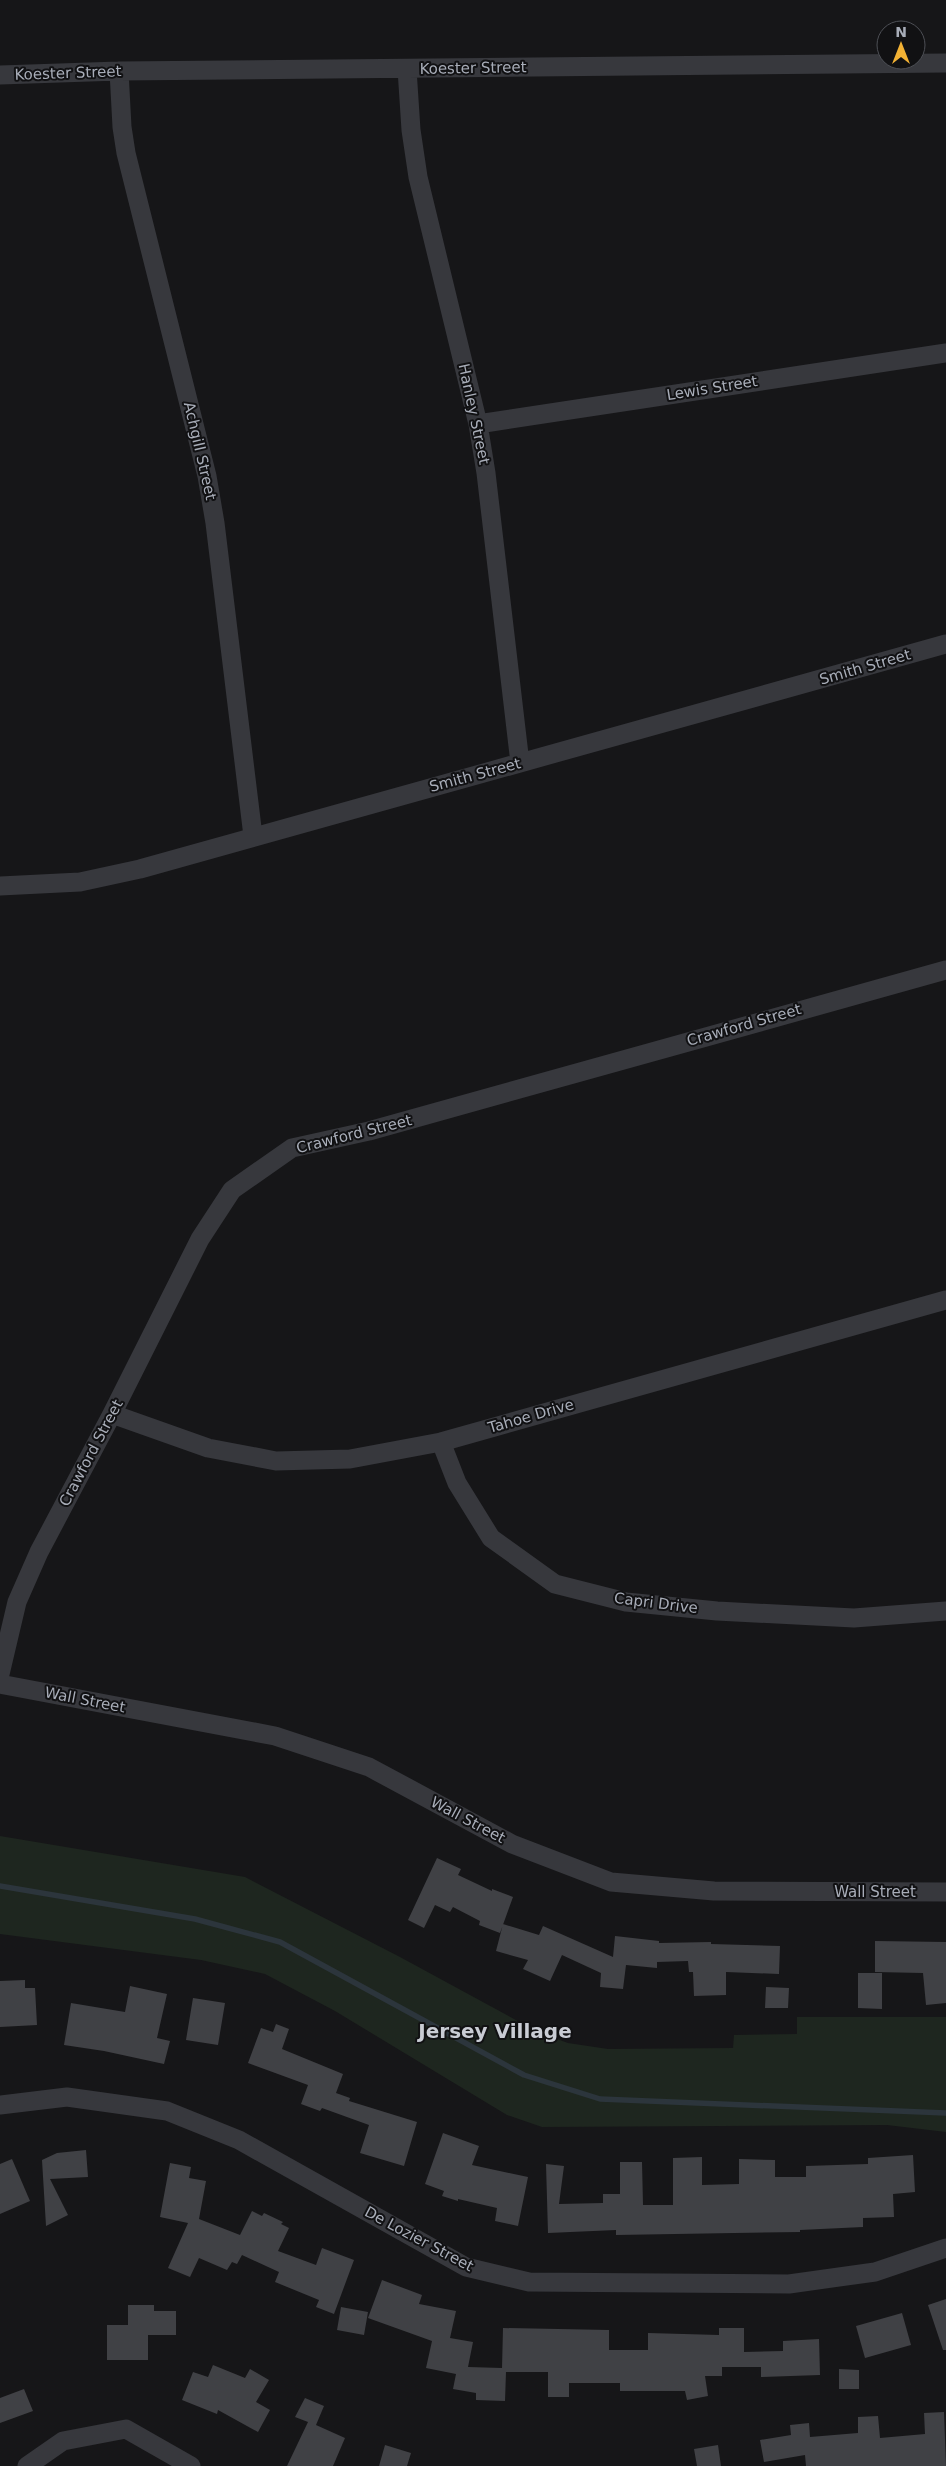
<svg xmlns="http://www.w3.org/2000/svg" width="946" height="2466" font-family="'DejaVu Sans',sans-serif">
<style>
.green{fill:#1e261f}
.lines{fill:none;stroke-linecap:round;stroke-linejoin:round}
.stream{stroke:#2c353c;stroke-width:5.5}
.building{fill:#404145}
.minor{stroke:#37383d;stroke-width:19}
.labels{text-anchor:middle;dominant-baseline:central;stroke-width:4;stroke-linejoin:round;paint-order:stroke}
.street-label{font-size:15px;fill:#a8adb8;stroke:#111113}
.district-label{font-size:20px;font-weight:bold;fill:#c9ccd4;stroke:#111113}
</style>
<rect width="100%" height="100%" fill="#161618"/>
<!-- green -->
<path class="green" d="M 0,1836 L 245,1877 L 400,1957 L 538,2032 L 568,2043 L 608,2049 L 733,2048 L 734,2035 L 797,2034 L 797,2017 L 946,2017 L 946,2132 L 887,2125 L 542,2127 L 507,2115 L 335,2011 L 265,1974 L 201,1960 L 0,1934 Z"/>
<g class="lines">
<!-- stream -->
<path class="stream" d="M 0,1886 L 195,1919 L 280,1942 L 524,2075 L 600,2099 L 946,2113"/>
</g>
<!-- building -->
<path class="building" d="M 437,1858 L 461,1869 L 458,1875 L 492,1891 L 492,1889 L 513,1897 L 500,1933 L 479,1925 L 480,1921 L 453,1907 L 450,1912 L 435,1905 L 424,1928 L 408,1920 Z
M 503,1924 L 539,1935 L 543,1926 L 613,1957 L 615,1936 L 659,1941 L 659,1943 L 711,1942 L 711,1944 L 780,1946 L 779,1974 L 726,1972 L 726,1995 L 694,1996 L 693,1972 L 689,1972 L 688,1961 L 657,1962 L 657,1968 L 626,1965 L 623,1989 L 600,1987 L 601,1973 L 562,1955 L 550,1981 L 523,1969 L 528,1960 L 496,1951 Z
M 875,1941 L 946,1942 L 946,2003 L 926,2005 L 923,1973 L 875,1972 Z
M 858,1973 L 882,1973 L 882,2009 L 858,2008 Z
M 25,1980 L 25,1988 L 35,1988 L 37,2025 L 0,2027 L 0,1981 Z
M 130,1986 L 167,1994 L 157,2038 L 170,2041 L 164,2064 L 104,2051 L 64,2045 L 71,2003 L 125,2012 Z
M 766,1987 L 789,1988 L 788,2008 L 765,2008 Z
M 193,1998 L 225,2003 L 218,2045 L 186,2040 Z
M 276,2024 L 289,2029 L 282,2049 L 343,2074 L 336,2093 L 350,2098 L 349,2101 L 417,2122 L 404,2166 L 360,2153 L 369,2125 L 322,2108 L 320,2111 L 301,2104 L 308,2085 L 248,2063 L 261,2028 L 273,2032 Z
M 443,2133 L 479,2146 L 472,2165 L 528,2177 L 518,2226 L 495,2221 L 497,2208 L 458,2199 L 458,2201 L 442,2196 L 444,2191 L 425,2184 Z
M 86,2150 L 88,2177 L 50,2179 L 68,2215 L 46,2226 L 42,2160 L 57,2153 Z
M 913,2155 L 915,2192 L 893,2194 L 894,2217 L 863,2218 L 863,2227 L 800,2230 L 800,2232 L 616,2235 L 616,2230 L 548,2233 L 546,2164 L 564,2166 L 559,2204 L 603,2203 L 603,2194 L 620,2194 L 620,2162 L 642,2162 L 643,2205 L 673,2205 L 673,2158 L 702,2157 L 702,2185 L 739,2184 L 739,2159 L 775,2160 L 775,2177 L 806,2177 L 806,2166 L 868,2164 L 868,2158 Z
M 12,2159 L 30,2201 L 0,2214 L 0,2164 Z
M 170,2163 L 191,2167 L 189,2178 L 206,2181 L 199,2219 L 240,2235 L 252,2211 L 262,2216 L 264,2213 L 283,2222 L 281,2224 L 289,2228 L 278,2251 L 316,2265 L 322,2248 L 354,2260 L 334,2314 L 316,2307 L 319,2300 L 275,2282 L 279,2272 L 242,2255 L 237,2264 L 232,2262 L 227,2270 L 199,2258 L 190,2277 L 168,2268 L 188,2223 L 160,2217 Z
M 382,2280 L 422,2295 L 419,2304 L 456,2311 L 450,2338 L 473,2342 L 468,2367 L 502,2368 L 503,2328 L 609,2330 L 609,2350 L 648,2350 L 648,2333 L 719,2335 L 719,2328 L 744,2328 L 744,2352 L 783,2351 L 783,2341 L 819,2339 L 820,2375 L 761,2377 L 761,2367 L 722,2367 L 722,2376 L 705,2376 L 708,2396 L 687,2400 L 685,2391 L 620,2391 L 620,2383 L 569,2383 L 569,2397 L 548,2397 L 548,2372 L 506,2372 L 505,2401 L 476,2400 L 476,2393 L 453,2389 L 456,2374 L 426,2368 L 432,2341 L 368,2318 Z
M 946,2299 L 946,2350 L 943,2350 L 928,2305 Z
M 128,2305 L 154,2305 L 154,2311 L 176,2311 L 176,2335 L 148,2335 L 148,2360 L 107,2360 L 107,2325 L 128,2325 Z
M 341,2307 L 368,2312 L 364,2335 L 337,2330 Z
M 902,2313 L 911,2345 L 865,2358 L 856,2326 Z
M 213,2365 L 245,2378 L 250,2369 L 269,2380 L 256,2402 L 270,2410 L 258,2432 L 218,2410 L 217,2414 L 182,2400 L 193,2372 L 208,2377 Z
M 839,2369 L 859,2370 L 859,2389 L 839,2389 Z
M 24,2389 L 33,2411 L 0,2423 L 0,2398 Z
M 305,2398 L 324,2406 L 316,2425 L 345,2438 L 333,2466 L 287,2466 L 308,2422 L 295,2417 Z
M 944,2412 L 946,2466 L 806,2466 L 805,2455 L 764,2462 L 760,2440 L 791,2435 L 790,2425 L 809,2423 L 810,2437 L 858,2433 L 858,2417 L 878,2416 L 880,2438 L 925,2434 L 924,2413 Z
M 385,2445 L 411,2453 L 407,2466 L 379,2466 Z
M 718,2445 L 721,2466 L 697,2466 L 694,2449 Z"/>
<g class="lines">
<!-- minor -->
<path class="minor" d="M 407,69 L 411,130 L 418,177 L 478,424 L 486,473 L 520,763
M 119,71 L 122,127 L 126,153 L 207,476 L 215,523 L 253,836
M 0,75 L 119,71 L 946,63
M 478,424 L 946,353
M 0,886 L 80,882 L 140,869 L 946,644
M 112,1414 L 208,1448 L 276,1461 L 350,1459 L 441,1442 L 946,1300
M 441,1442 L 457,1483 L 491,1538 L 555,1584 L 626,1602 L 717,1611 L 854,1618 L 946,1611
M 0,1674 L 17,1602 L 39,1552 L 112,1414 L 200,1239 L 232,1190 L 292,1148 L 369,1131 L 946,970
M 0,1684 L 275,1736 L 369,1767 L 512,1844 L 611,1882 L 714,1891 L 946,1892
M 0,2105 L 67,2097 L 167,2111 L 239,2140 L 466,2267 L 529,2282 L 789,2284 L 875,2272 L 946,2248
M 27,2466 L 63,2441 L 126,2429 L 191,2466"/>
</g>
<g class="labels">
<!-- street labels -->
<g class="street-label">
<text transform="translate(473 68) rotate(-1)">Koester Street</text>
<text transform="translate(68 73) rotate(-2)">Koester Street</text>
<text transform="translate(712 388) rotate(-9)">Lewis Street</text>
<text transform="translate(474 414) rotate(78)">Hanley Street</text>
<text transform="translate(200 451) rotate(77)">Achgill Street</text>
<text transform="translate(865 667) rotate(-16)">Smith Street</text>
<text transform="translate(475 775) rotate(-15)">Smith Street</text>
<text transform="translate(744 1025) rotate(-16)">Crawford Street</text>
<text transform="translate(354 1134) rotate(-14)">Crawford Street</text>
<text transform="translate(531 1416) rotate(-16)">Tahoe Drive</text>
<text transform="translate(91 1453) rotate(-62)">Crawford Street</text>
<text transform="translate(656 1603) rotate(7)">Capri Drive</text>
<text transform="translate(85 1700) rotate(11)">Wall Street</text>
<text transform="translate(468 1820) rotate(28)">Wall Street</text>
<text x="875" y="1892">Wall Street</text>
<text transform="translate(419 2239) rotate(28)">De Lozier Street</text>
</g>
<!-- district labels -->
<g class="district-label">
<text x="495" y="2031">Jersey Village</text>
</g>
</g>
<!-- north arrow -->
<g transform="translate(901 45)"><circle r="24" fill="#111113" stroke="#4d4f55"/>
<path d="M0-4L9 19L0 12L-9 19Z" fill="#f2b134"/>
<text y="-8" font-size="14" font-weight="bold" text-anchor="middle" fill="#a8adb8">N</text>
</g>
</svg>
